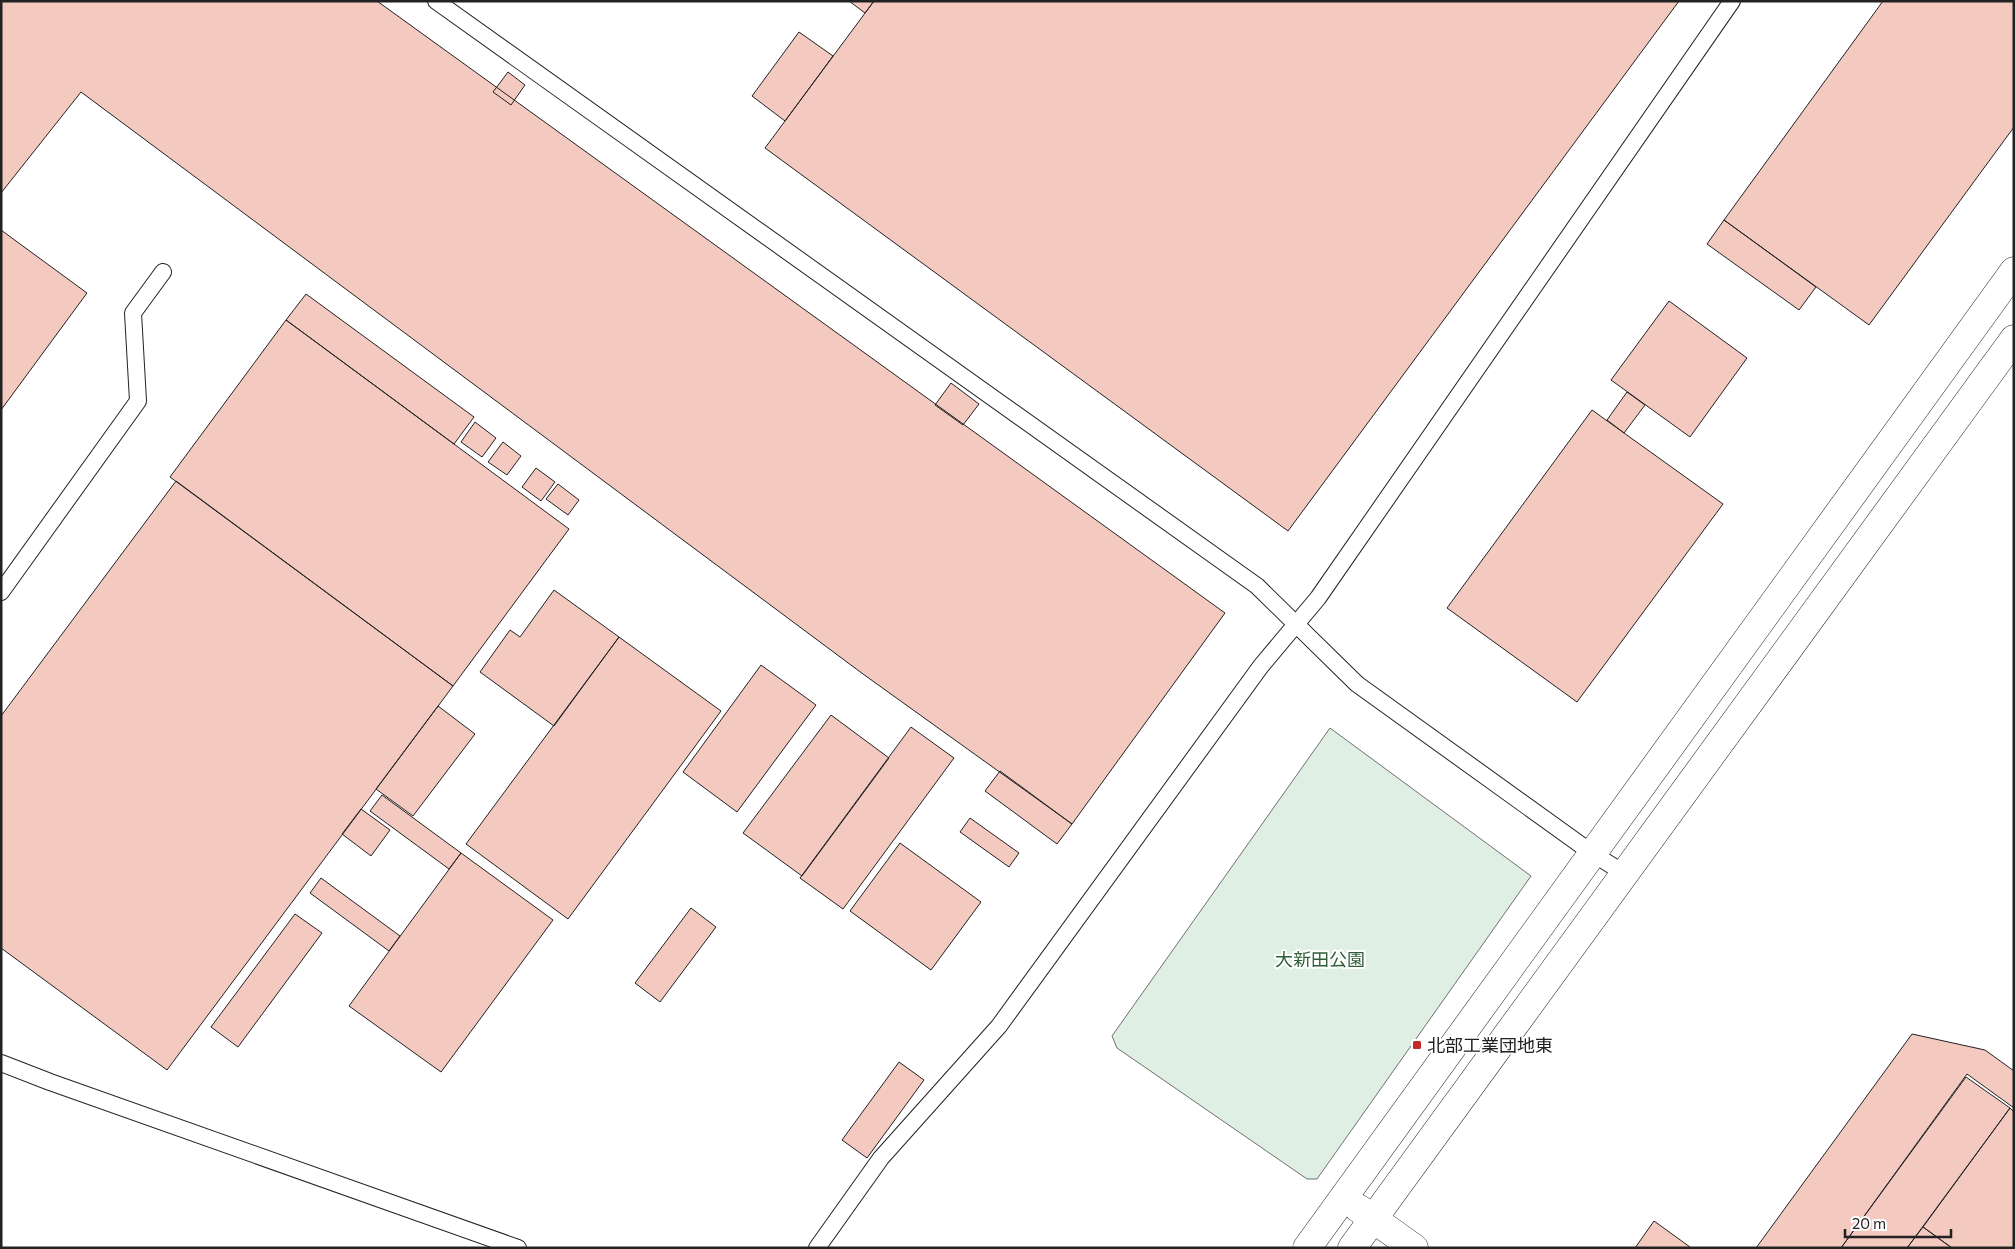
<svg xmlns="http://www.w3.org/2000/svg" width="2015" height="1249" font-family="Commissioner,'Noto Sans JP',sans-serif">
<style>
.green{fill:#e0efe3;stroke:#6f6f6f}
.building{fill:#f3c9c0;stroke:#222}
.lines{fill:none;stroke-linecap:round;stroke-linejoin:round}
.lane-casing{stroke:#222;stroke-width:18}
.secondary-casing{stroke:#222;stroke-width:29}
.lane{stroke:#fff;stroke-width:16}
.secondary{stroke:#fff;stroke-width:28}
.poi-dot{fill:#c62828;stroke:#fff;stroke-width:2}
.labels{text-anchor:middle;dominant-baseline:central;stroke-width:4;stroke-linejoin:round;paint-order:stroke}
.park-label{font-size:18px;fill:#2f5e38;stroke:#fff}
.poi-label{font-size:18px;fill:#222;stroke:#fff;text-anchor:start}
</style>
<rect width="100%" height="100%" fill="#fff"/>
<!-- green -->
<path class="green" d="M 1330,728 L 1531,876 L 1317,1179 L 1307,1179 L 1117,1048 L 1112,1036 Z"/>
<!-- building -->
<path class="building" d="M 1,1 L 377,1 L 1225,613 L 1072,824 L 863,674 L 81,92 L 1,193 Z
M 849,1 L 874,1 L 865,13 Z
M 874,1 L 1679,1 L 1288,531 L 765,148 Z
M 1883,1 L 2014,1 L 2014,127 L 1869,325 L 1724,220 Z
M 799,32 L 833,56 L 785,121 L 752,96 Z
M 508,72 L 525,85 L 511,105 L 493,92 Z
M 1724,220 L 1816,287 L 1799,310 L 1707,244 Z
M 1,230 L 87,293 L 1,410 Z
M 306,294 L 474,417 L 454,444 L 286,320 Z
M 1669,301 L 1747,358 L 1690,437 L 1611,380 Z
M 286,320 L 569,529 L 453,686 L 170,477 Z
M 951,383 L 979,404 L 963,425 L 935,405 Z
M 1627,392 L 1645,405 L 1624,433 L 1607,420 Z
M 1592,410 L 1723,504 L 1577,702 L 1447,608 Z
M 475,422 L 496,438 L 482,457 L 461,442 Z
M 503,442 L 521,456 L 507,475 L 488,462 Z
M 536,468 L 555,482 L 541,501 L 522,487 Z
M 176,481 L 453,686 L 167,1070 L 1,948 L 1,716 Z
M 558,484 L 579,500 L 568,515 L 546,499 Z
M 554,590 L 619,637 L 554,726 L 480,672 L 510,630 L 520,637 Z
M 619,637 L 721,711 L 568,919 L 466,844 Z
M 761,665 L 816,705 L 737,812 L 683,772 Z
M 438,706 L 475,734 L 413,816 L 376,789 Z
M 831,715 L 889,758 L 802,876 L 743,833 Z
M 911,727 L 954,758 L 843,909 L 800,878 Z
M 1000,771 L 1072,824 L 1057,844 L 985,791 Z
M 382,795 L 461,853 L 449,869 L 370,811 Z
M 361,809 L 390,830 L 371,856 L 342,834 Z
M 970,818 L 1019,853 L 1009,867 L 960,832 Z
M 900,843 L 981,902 L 931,970 L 850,911 Z
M 461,853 L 553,920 L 441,1072 L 349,1006 Z
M 321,878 L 400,936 L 389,951 L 310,893 Z
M 691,908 L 716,927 L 660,1002 L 635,983 Z
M 295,914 L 322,933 L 238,1047 L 211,1027 Z
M 1912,1034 L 1985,1050 L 2014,1071 L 2014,1108 L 1967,1074 L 1841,1248 L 1756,1248 Z
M 899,1062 L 924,1080 L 867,1158 L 842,1140 Z
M 1966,1077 L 2010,1108 L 1907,1248 L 1841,1248 Z
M 2010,1108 L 2014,1112 L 2014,1248 L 1952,1248 L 1923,1227 Z
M 1654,1221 L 1690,1247 L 1690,1248 L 1635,1248 Z
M 1923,1227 L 1952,1248 L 1907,1248 Z"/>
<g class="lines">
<defs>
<path id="lane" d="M 436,1 L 1257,586 L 1357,684 L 1592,853 L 1625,874
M 1,592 L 138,401 L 133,313 L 163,272
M 1,1063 L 50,1082 L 518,1248
M 817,1248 L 881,1158 L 999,1026 L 1261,666 L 1318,598 L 1732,1"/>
<path id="secondary" d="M 1358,1208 L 1414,1248
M 1307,1248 L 2014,271
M 1352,1248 L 2014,339"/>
</defs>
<!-- lane casing -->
<use href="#lane" class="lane-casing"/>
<!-- secondary casing -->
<use href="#secondary" class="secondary-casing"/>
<!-- lane -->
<use href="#lane" class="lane"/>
<!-- secondary -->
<use href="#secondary" class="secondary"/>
</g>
<!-- markers -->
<rect class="poi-dot" x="1412" y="1040" width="10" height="10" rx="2.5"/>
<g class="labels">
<!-- park labels -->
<g class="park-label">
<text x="1320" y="959">大新田公園</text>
</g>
<!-- poi labels -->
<g class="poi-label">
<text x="1427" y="1045">北部工業団地東</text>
</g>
</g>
<!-- border -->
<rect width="2015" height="1249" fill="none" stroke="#222222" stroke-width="5"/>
<!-- scale -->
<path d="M1845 1229v8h106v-8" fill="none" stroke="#222222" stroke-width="2.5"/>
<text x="1852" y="1229" font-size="15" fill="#222222" stroke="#ffffff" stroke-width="4" paint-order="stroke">20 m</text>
</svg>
